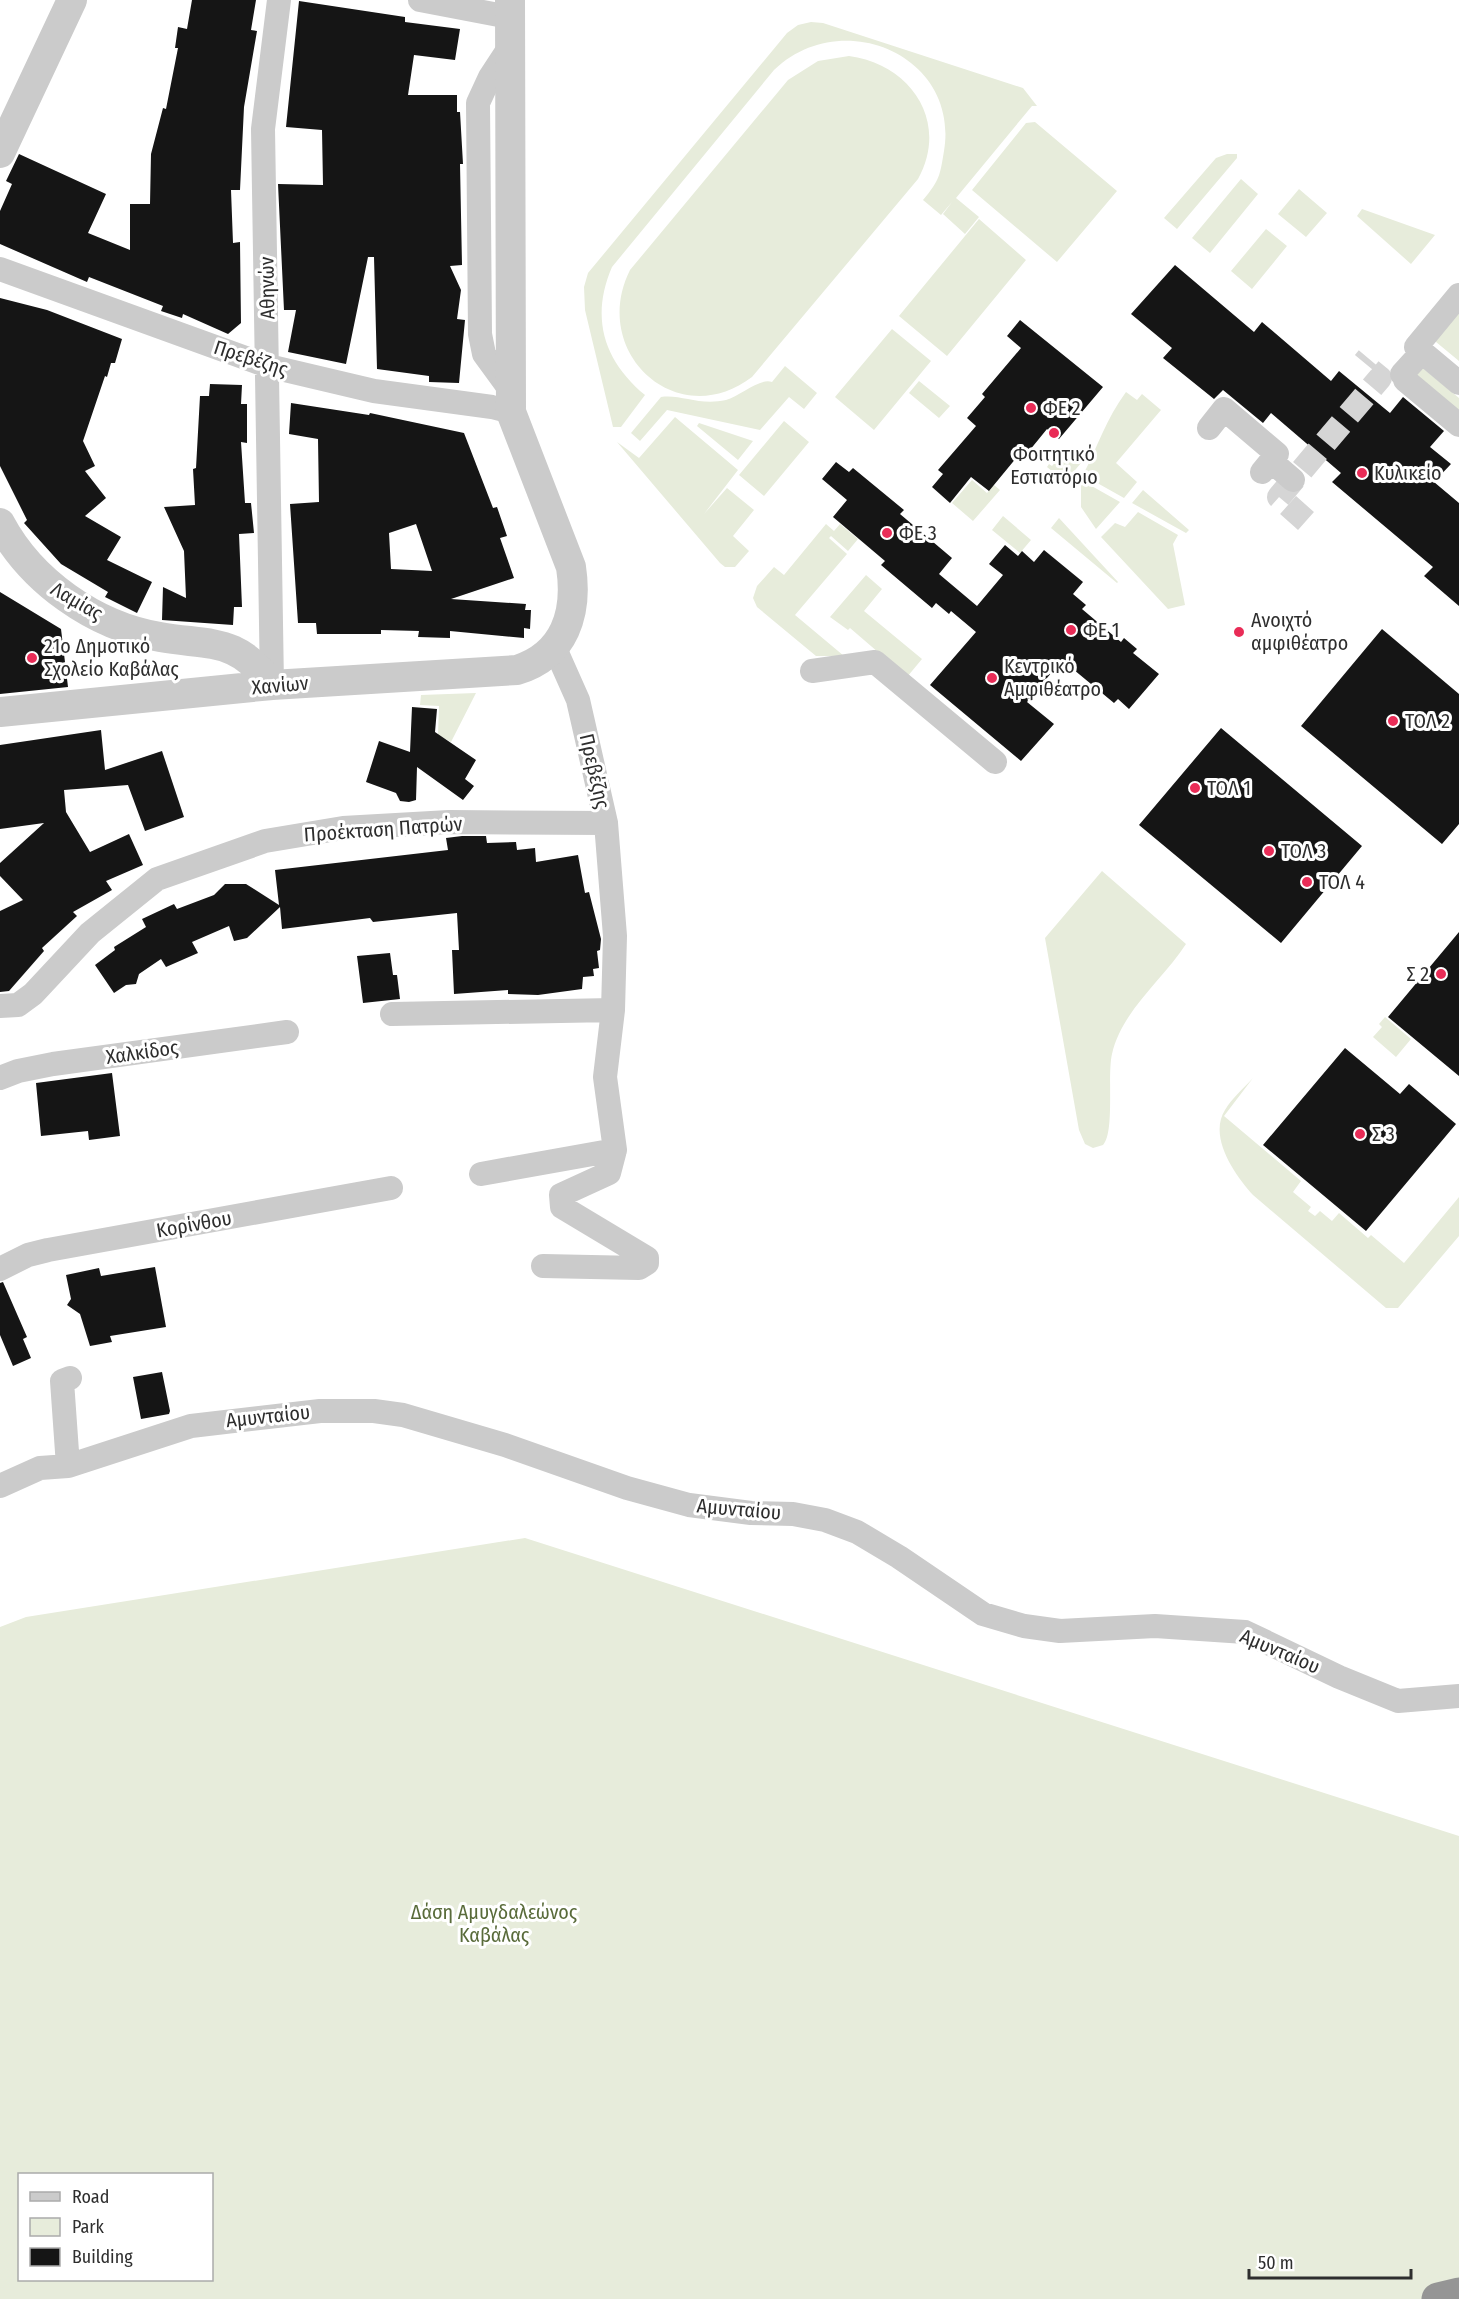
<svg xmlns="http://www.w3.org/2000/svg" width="1459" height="2299" font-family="'Fira Sans Condensed',sans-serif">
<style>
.green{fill:#e7ecdb;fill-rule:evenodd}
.building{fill:#151515;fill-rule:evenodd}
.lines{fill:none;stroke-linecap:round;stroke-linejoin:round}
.minor-tunnel{stroke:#d5d5d5;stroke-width:24;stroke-dasharray:24 12;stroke-linecap:butt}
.minor{stroke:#cbcbcb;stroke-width:24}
.tertiary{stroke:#cbcbcb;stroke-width:30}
.motorway{stroke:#959595;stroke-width:33}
.poi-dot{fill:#e92c57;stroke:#fff;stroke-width:2}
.labels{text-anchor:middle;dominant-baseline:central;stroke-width:6;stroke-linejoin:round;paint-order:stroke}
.street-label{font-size:20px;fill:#2e2e2e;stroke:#fff}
.poi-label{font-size:20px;fill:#2e2e2e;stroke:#fff;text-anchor:start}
.park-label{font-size:20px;fill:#596b3a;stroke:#fff}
</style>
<rect width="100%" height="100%" fill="#fff"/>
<!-- green -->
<path class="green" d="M 811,22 L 823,23 L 1023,88 L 1037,106 L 1032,106 L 956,198 L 979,217 L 965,234 L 943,214 L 952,202 L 941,215 L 923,200 C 940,180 940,175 944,151 C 960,55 841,5 774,70 L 612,267 C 590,318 604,361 645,395 L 621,427 L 613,427 L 585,310 L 584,287 L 588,273 L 787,33 L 798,25 Z
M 849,56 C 910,64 950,121 918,179 L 752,377 C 677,434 589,352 630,270 L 788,80 L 818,61 Z
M 1035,122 L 1117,191 L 1057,262 L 972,190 L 1026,123 Z
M 1227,154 L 1237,154 L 1237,158 L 1177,229 L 1164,218 L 1216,158 Z
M 1241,179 L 1258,194 L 1210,253 L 1192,238 Z
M 1299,189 L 1327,213 L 1306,237 L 1278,214 Z
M 1362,209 L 1435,235 L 1411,264 L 1357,216 Z
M 979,219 L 1026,260 L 947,356 L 899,316 Z
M 1266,229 L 1287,246 L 1252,289 L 1231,271 Z
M 1459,303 L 1459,361 L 1430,337 Z
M 892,329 L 931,361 L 874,430 L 835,397 Z
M 1418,364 L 1459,398 L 1459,413 L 1408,376 Z
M 785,366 L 817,393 L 804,409 L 789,397 L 760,430 L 667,410 L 640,441 L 631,433 L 661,397 C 681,394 699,406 726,400 C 740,396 761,377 772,382 Z
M 919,381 L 950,406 L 939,418 L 909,393 Z
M 1126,392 L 1137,400 L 1142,394 L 1161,410 L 1116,463 L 1137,482 L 1124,498 L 1083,475 C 1098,446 1106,419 1126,392 Z
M 675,417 L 738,470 L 704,514 L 727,488 L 754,510 L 733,536 L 749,551 L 735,567 L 725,567 L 720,563 L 617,442 L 639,458 Z
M 784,421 L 809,442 L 764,496 L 739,475 Z
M 699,423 L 753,441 L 738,460 L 697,426 Z
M 1064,452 L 1081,463 L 1065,482 L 1047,467 L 1049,464 L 1052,466 Z
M 972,480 L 987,493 L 994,485 L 1000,490 L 973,521 L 952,503 Z
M 1081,480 L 1120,502 L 1096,529 L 1081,507 Z
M 1143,490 L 1189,530 L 1186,533 L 1132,503 Z
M 1138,512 L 1178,535 L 1173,544 L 1185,605 L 1168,609 L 1101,537 L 1115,523 L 1125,527 Z
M 1003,516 L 1031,540 L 1020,553 L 992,530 Z
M 1059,518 L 1118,582 L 1117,583 L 1051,528 Z
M 826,524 L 834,531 L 840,524 L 858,539 L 848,551 L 831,536 L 829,538 L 847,554 L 795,615 L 844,656 L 816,656 L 757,607 L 753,598 L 757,586 L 774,567 L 784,575 Z
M 866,575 L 882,589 L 864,611 L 922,659 L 907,677 L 850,628 L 848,630 L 830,617 Z
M 476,693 L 451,742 L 438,735 L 439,706 L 420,705 L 421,695 Z
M 1102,871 L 1186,944 C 1163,980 1122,1010 1112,1054 C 1107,1075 1115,1132 1103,1145 L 1093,1148 L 1085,1144 L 1079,1130 L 1045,938 Z
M 1385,1017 L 1411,1039 L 1396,1057 L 1373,1037 L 1382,1027 L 1379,1024 Z
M 1253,1078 L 1224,1116 L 1301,1181 L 1293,1192 L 1311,1207 L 1308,1211 L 1315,1216 L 1320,1211 L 1332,1221 L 1339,1213 L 1368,1238 L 1371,1235 L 1404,1263 L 1459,1197 L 1459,1236 L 1398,1308 L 1386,1308 L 1253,1195 C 1235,1175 1208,1137 1225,1110 C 1232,1098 1244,1088 1253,1078 Z
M 525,1538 L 1459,1836 L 1459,2299 L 0,2299 L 0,1627 L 26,1617 ZM 20,2174 L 212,2174 L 212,2280 L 20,2280 Z"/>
<!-- building -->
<path class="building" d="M 192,0 L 256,0 L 251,30 L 257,31 L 244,107 L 240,190 L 231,190 L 233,243 L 240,242 L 241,323 L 228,334 L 183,314 L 182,318 L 161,311 L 163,306 L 89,277 L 87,282 L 0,244 L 0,211 L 12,184 L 6,181 L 19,154 L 106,194 L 88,233 L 130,250 L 130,204 L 150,204 L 151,154 L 163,108 L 166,109 L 178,48 L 175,48 L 178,27 L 187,29 Z
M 299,1 L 405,17 L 405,22 L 460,29 L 455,60 L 414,55 L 408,95 L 457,95 L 457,112 L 460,112 L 463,164 L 460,164 L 462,265 L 450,266 L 461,290 L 457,319 L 465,320 L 459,383 L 429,382 L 429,376 L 377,369 L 374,257 L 368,257 L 346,364 L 288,352 L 296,310 L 284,310 L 278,184 L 323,185 L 322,130 L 286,127 Z
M 1175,265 L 1254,332 L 1262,322 L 1331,381 L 1339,371 L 1390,413 L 1403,397 L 1444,431 L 1430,447 L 1451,464 L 1434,482 L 1459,503 L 1459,606 L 1424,576 L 1433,567 L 1332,482 L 1341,473 L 1271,413 L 1263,423 L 1223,390 L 1214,399 L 1163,358 L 1172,348 L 1131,314 Z
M 0,298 L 47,310 L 122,339 L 115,363 L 111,363 L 107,377 L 105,376 L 83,441 L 95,466 L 85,471 L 106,498 L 85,516 L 121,537 L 107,560 L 152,582 L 137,613 L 105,597 L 108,592 L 61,564 L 24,523 L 27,520 L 0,466 Z
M 1020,320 L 1103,387 L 1059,439 L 1047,429 L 1025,456 L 1021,452 L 989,491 L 971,477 L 950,503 L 932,487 L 943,474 L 938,470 L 976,426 L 967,418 L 985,397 L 982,394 L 1021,348 L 1007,336 Z
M 210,384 L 242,385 L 241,404 L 247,404 L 247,443 L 241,442 L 245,503 L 251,503 L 254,533 L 239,534 L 242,607 L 234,607 L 233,625 L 162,620 L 163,587 L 186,598 L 184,551 L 164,507 L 195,505 L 193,469 L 196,468 L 200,396 L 209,396 Z
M 291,403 L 369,415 L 370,413 L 464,433 L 493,508 L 497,507 L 507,536 L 500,538 L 514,578 L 451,599 L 526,604 L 525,610 L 531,610 L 530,629 L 524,628 L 524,638 L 450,631 L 450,638 L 418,637 L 419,631 L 381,630 L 381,634 L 317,634 L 316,623 L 298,623 L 290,504 L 319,502 L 318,439 L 289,434 ZM 416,524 L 432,571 L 391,569 L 389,533 Z
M 836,462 L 849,472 L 853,468 L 904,510 L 900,514 L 952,558 L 939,574 L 977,606 L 1003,575 L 989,564 L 1005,545 L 1018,556 L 1022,551 L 1034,562 L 1044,550 L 1083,582 L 1073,594 L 1086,605 L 1082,609 L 1121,642 L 1124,638 L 1137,649 L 1133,653 L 1159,674 L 1129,709 L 1118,699 L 1114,703 L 1062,660 L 1027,702 L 1054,724 L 1021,761 L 930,685 L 976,632 L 951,611 L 949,614 L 936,603 L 932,608 L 881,565 L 885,561 L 833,517 L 847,500 L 822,479 Z
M 0,592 L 61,629 L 68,687 L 0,694 Z
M 1382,629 L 1459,694 L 1459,824 L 1442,844 L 1301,726 Z
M 412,707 L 437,709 L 435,732 L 476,760 L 465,779 L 474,786 L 463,800 L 417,767 L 416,800 L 409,802 L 400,801 L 396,793 L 366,782 L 379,741 L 410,752 Z
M 1221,728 L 1362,846 L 1281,943 L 1139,825 Z
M 101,730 L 105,770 L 162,751 L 184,817 L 145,831 L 128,785 L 64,790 L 66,812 L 90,852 L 129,834 L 143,865 L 106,881 L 112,890 L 73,912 L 77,916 L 42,948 L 44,951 L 9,991 L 0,992 L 0,911 L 23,900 L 0,876 L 0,863 L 44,823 L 0,829 L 0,745 Z
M 462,836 L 486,836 L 487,843 L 516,842 L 517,850 L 535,848 L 536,862 L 578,855 L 585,893 L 589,892 L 601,939 L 600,950 L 597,951 L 599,968 L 593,969 L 594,976 L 583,977 L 582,989 L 538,995 L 508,994 L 508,990 L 454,994 L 452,950 L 459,950 L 457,913 L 373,922 L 370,918 L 282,929 L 280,907 L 247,938 L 234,941 L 229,926 L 192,942 L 198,953 L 166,967 L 161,959 L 139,974 L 136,984 L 126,985 L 114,993 L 95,965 L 115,950 L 114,947 L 146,927 L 142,919 L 174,904 L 177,909 L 214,895 L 225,884 L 246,884 L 279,905 L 275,870 L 448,850 L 446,838 Z
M 1459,932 L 1459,1076 L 1388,1017 Z
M 390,953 L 393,975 L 397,975 L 400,999 L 363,1003 L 357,956 Z
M 1345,1048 L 1400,1094 L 1409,1084 L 1456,1124 L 1366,1231 L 1263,1145 Z
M 112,1073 L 120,1136 L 89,1140 L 88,1131 L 41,1136 L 36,1083 Z
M 155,1267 L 166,1327 L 110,1336 L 112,1342 L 90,1346 L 80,1314 L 67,1305 L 71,1299 L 66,1275 L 99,1268 L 101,1276 Z
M 3,1282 L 27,1337 L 23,1339 L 31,1358 L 13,1366 L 0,1335 L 0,1283 Z
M 162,1372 L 170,1411 L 169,1414 L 141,1419 L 133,1377 Z"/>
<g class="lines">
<!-- minor-tunnel -->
<path class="minor-tunnel" d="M 1306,521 L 1279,497 L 1380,378 L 1363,364 L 1368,358"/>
<!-- minor -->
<path class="minor" d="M 420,0 L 509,17
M 509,48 L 490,77 L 478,103 L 480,334 L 484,354 L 511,391
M 0,269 L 268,366 L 374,391 L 492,407 L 511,412
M 1459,295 L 1416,347 L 1459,383
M 1422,352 L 1402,374 L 1406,378 L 1405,380 L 1459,425
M 1209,428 L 1224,409 L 1277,454 L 1271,461
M 1262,472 L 1271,461 L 1293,480
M 812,671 L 875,662 L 995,762
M 272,685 L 263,129 L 279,0
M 0,1006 L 18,1005 L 33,994 L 90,933 L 157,879 L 265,841 L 343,828 L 449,822 L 606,823
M 392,1014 L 613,1010
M 0,1078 L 18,1071 L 53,1064 L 287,1032
M 481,1174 L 615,1150
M 543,1266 L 639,1268 L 647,1263 L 647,1258 L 562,1207 L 561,1195 L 609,1173 L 615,1150 L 605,1077 L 613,1010 L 615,936 L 606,823 L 578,700 L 554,646
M 0,1269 L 28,1255 L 48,1250 L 391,1188
M 68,1466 L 62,1381 L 70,1378
M 0,1486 L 40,1468 L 68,1466 L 191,1426 L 320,1411 L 374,1411 L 403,1415 L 505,1445 L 627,1488 L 689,1505 L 751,1513 L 793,1514 L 825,1520 L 857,1532 L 899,1557 L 983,1614 L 1024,1626 L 1060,1631 L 1155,1626 L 1245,1632 L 1339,1677 L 1398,1701 L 1459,1696"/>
<!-- tertiary -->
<path class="tertiary" d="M 0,153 L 72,0
M 0,523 C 31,581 94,626 160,637 C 212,646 237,637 272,685
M 0,712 L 272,685 L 517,670 C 565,655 578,613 571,567 L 511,412 L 510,0"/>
<!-- motorway -->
<path class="motorway" d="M 1438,2299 L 1459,2294"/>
</g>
<!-- markers -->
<g class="poi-dot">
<circle cx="1031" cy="408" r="6"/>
<circle cx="1054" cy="433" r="6"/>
<circle cx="1362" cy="473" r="6"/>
<circle cx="887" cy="533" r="6"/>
<circle cx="1071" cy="630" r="6"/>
<circle cx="1239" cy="632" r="6"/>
<circle cx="32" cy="658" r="6"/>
<circle cx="992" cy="678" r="6"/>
<circle cx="1393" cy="721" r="6"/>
<circle cx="1195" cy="788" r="6"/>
<circle cx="1269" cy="851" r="6"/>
<circle cx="1307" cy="882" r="6"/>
<circle cx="1441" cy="974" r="6"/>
<circle cx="1360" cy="1134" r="6"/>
</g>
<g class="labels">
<!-- street labels -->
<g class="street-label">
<text transform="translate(267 288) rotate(-91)">Αθηνών</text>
<text transform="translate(251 358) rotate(18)">Πρεβέζης</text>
<text transform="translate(77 601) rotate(30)">Λαμίας</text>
<text transform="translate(280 685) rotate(-5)">Χανίων</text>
<text transform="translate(595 771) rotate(77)">Πρεβέζης</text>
<text transform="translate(383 829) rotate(-4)">Προέκταση Πατρών</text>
<text transform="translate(142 1052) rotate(-8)">Χαλκίδος</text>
<text transform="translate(194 1224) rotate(-10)">Κορίνθου</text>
<text transform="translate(268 1416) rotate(-6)">Αμυνταίου</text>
<text transform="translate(739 1509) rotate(5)">Αμυνταίου</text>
<text transform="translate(1280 1651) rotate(23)">Αμυνταίου</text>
</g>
<!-- poi labels -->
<g class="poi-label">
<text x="1043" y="408">ΦΕ 2</text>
<text x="1054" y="454" text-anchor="middle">Φοιτητικό<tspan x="1054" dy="23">Εστιατόριο</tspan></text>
<text x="1374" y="473">Κυλικείο</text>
<text x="899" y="533">ΦΕ 3</text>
<text x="1251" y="620">Ανοιχτό<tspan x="1251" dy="23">αμφιθέατρο</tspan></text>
<text x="1083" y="630">ΦΕ 1</text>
<text x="44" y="646">21ο Δημοτικό<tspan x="44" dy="23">Σχολείο Καβάλας</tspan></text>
<text x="1004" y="666">Κεντρικό<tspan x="1004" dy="23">Αμφιθέατρο</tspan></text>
<text x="1405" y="721">ΤΟΛ 2</text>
<text x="1207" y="788">ΤΟΛ 1</text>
<text x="1281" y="851">ΤΟΛ 3</text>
<text x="1319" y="882">ΤΟΛ 4</text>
<text x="1429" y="974" text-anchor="end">Σ 2</text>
<text x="1372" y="1134">Σ 3</text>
</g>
<!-- park labels -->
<g class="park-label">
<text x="494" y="1912">Δάση Αμυγδαλεώνος<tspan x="494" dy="23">Καβάλας</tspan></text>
</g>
</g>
<!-- legend -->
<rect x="18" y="2173" width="195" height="108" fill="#ffffff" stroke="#ababab" stroke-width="1.5"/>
<rect x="30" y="2192" width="30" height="9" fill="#cbcbcb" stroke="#ababab" stroke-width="1.5"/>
<text x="72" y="2203" font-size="18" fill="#2e2e2e">Road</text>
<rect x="30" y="2218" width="30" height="18" fill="#e7ecdb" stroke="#ababab" stroke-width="1.5"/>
<text x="72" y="2233" font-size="18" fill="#2e2e2e">Park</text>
<rect x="30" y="2248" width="30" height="18" fill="#151515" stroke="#ababab" stroke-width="1.5"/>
<text x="72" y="2263" font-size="18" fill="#2e2e2e">Building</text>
<!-- scale -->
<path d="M1249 2269v9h162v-9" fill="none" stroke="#2e2e2e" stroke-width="3"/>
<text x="1258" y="2269" font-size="18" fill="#2e2e2e" stroke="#ffffff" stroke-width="4.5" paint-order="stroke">50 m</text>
</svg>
